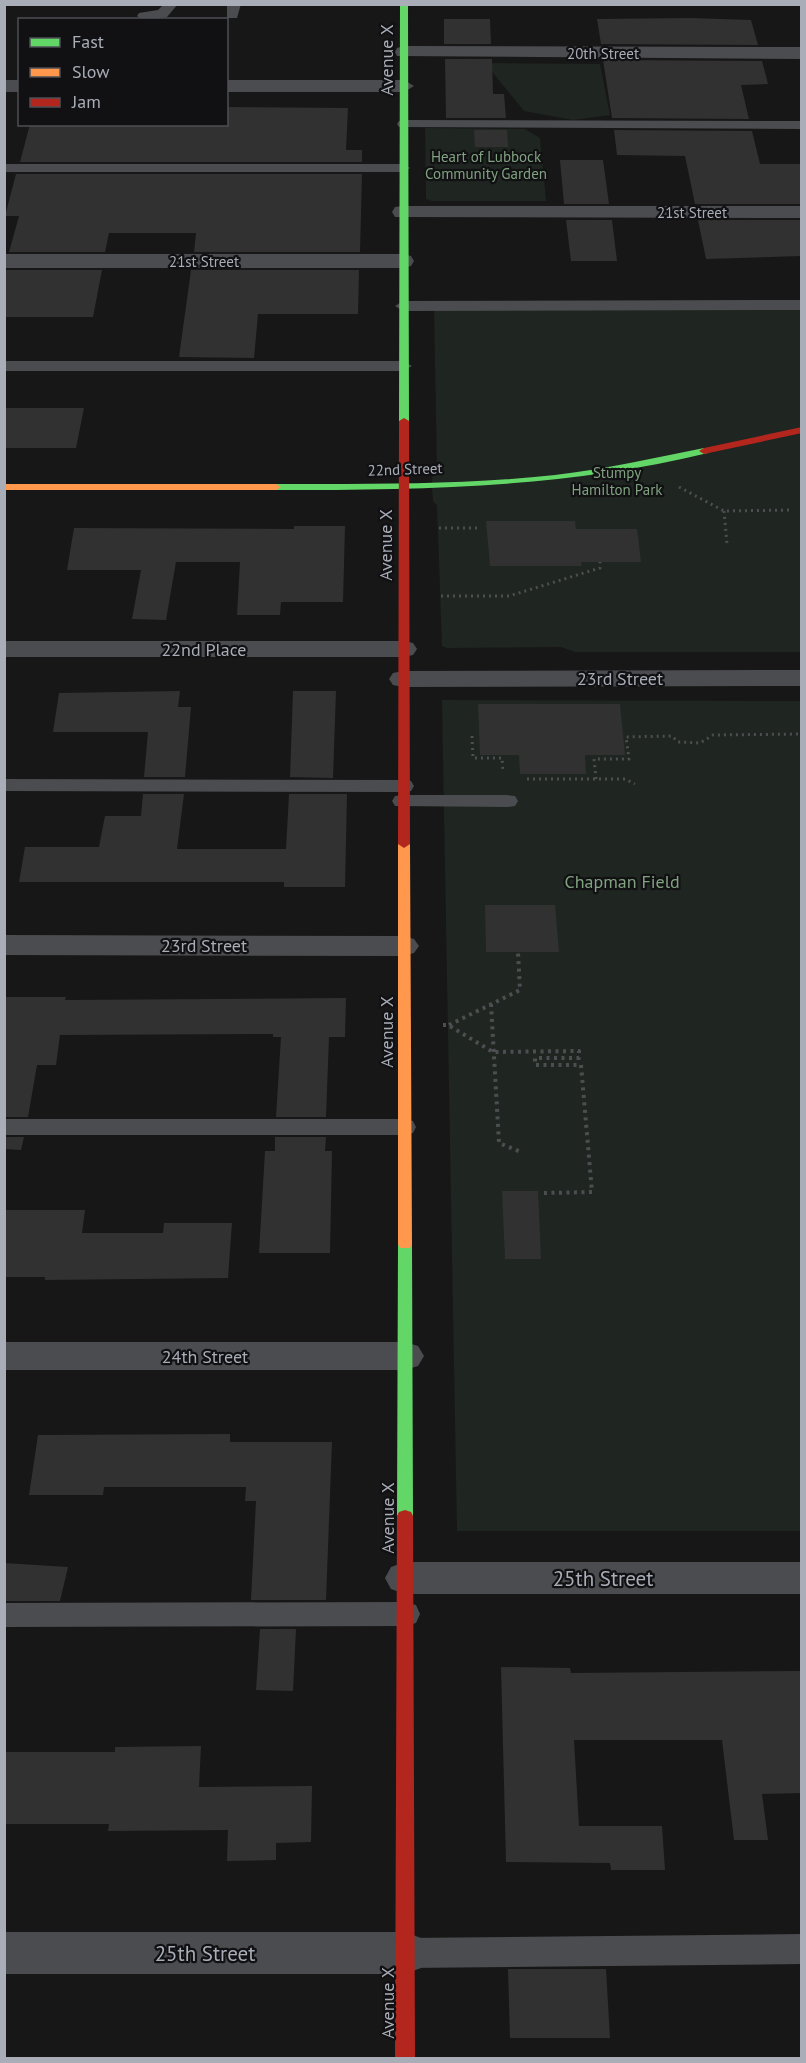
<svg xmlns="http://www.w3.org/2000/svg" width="806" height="2063" font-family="'PT Sans',sans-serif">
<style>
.green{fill:#1f2520}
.building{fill:#313132}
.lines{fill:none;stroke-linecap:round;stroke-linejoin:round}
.path-far1{stroke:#4d4e51;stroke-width:3;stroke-dasharray:2 4;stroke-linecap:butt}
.path{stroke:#4d4e51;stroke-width:4;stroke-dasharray:3 4.5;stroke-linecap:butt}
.lane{fill:#4b4c4f;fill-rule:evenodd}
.street{fill:#4b4c4f;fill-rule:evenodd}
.fast{fill:#63d668;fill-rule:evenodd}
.slow{fill:#ff974d;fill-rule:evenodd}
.jam{fill:#b3261e;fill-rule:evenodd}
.labels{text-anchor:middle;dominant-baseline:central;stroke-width:4.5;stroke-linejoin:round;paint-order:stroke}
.far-street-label{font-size:15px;fill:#a8adb7;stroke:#111113}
.far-park-label{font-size:15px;fill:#80a280;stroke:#111113}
.street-label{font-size:18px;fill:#a8adb7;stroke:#111113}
.park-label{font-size:18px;fill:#80a280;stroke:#111113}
.near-street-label{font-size:21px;fill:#a8adb7;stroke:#111113}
</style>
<rect width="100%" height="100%" fill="#171717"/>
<!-- green -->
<path class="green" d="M 485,63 L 600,64 L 610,115 L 573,120 L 524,111 Z
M 425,128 L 525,129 L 540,138 L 546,201 L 432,201 L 426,199 Z
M 801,309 L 801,652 L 575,652 L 561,647 L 447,648 L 442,646 L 437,505 L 433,501 C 432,488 430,476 437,465 L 434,310 Z
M 442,700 L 801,701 L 801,1531 L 457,1531 Z"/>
<!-- building -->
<path class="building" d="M 691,18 L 751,20 L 758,45 L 601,44 L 597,19 Z
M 444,19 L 490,19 L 491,44 L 444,44 Z
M 445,59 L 492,59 L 493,94 L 504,94 L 506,118 L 446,118 Z
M 603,60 L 762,61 L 768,84 L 741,85 L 749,119 L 612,118 Z
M 226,107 L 348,108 L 346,150 L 362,150 L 362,162 L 20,162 L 30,124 L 226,124 Z
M 474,130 L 507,130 L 508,147 L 475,147 Z
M 614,130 L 752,131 L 760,164 L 801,164 L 801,204 L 695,204 L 685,156 L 617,155 Z
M 560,160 L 603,160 L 609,204 L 564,204 Z
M 16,174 L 362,174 L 360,252 L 194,252 L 196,233 L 109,233 L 105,252 L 9,252 L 19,216 L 5,216 Z
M 566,220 L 612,220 L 617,261 L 571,261 Z
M 698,220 L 801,220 L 801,256 L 706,259 Z
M 102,270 L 93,317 L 4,317 L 5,270 Z
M 191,270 L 359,270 L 358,314 L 258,314 L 254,358 L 179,357 Z
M 4,408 L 84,408 L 76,448 L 4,448 Z
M 486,521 L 575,521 L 576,529 L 637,529 L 641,562 L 581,562 L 582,566 L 490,566 Z
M 294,526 L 345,526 L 343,602 L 281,602 L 280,615 L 237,615 L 240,562 L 176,562 L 166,620 L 132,619 L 141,570 L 67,570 L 74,528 L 294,529 Z
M 180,691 L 178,707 L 191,707 L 185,777 L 144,777 L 148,732 L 53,732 L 59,693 Z
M 293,691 L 336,691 L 333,778 L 290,777 Z
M 478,704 L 620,704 L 625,755 L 585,755 L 586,774 L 520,774 L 519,755 L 480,755 Z
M 143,794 L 184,794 L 177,849 L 286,849 L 289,794 L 347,794 L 345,887 L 284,887 L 284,882 L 19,882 L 25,847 L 99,847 L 105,816 L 141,816 Z
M 485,905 L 555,905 L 559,952 L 486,952 Z
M 4,997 L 66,997 L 65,1000 L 346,998 L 345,1037 L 329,1037 L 326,1117 L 276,1117 L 281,1037 L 273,1037 L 273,1034 L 60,1035 L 56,1065 L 37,1065 L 28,1117 L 4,1117 Z
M 4,1137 L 24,1137 L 21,1150 L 4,1149 Z
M 275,1137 L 326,1137 L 325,1151 L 332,1151 L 330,1253 L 259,1253 L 265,1151 L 275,1151 Z
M 502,1191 L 538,1191 L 541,1259 L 505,1259 Z
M 4,1210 L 85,1210 L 82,1233 L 163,1233 L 164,1223 L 232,1223 L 228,1278 L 45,1280 L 45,1277 L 4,1277 Z
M 230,1434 L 230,1442 L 332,1442 L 326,1600 L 251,1600 L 256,1501 L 245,1501 L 246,1487 L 104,1487 L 103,1495 L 29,1495 L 38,1435 Z
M 4,1563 L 68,1567 L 60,1601 L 4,1601 Z
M 260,1629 L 296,1629 L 293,1691 L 256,1690 Z
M 501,1667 L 570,1668 L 571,1673 L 801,1671 L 801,1793 L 762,1794 L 768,1840 L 734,1840 L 722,1740 L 574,1740 L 579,1826 L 662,1826 L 665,1870 L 611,1870 L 610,1863 L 506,1862 Z
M 201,1746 L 199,1787 L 312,1786 L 311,1842 L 276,1843 L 276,1860 L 227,1861 L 228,1830 L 108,1831 L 109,1824 L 4,1824 L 4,1752 L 115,1752 L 115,1747 Z
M 508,1969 L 606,1969 L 610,2038 L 510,2038 Z"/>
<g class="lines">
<!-- path-far1 -->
<path class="path-far1" d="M 679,487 L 724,511 L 792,510
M 724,511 L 727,544
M 439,528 L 480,528
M 441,596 L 509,596 L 600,568 L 600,562
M 472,736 L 473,758 L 502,758 L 503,772
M 527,779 L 625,779 L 635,784
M 596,779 L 594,759 L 629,759 L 626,737 L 672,736 L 678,742 L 700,743 L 713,735 L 802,734"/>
<!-- path -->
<path class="path" d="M 491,1004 L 499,1143 L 521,1152
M 443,1025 L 448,1025 L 493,1052 L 579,1051 L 579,1058 L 535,1058 L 535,1065 L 581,1065 L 592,1192 L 544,1193
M 449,1025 L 520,990 L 518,952"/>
<!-- lane -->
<path class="lane" d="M 164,4 L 178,4 L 167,17 L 142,20 L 137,16 L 139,13 L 158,10 Z
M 227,4 L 241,4 L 237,18 L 227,18 Z
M 404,120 L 802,121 L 802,129 L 399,127 L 397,124 L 399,121 Z
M 4,164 L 403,164 L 410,168 L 403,172 L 4,172 Z
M 802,300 L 802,310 L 403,311 L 395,306 L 403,301 Z
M 4,361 L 403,361 L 412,366 L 403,371 L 4,371 Z
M 4,779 L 403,780 L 411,781 L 414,786 L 411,791 L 403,792 L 4,791 Z
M 403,795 L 507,795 L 515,796 L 518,801 L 515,806 L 507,807 L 395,806 L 392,801 L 395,796 Z
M 4,1119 L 404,1119 L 413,1121 L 416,1127 L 413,1133 L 404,1135 L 4,1135 Z
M 405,1602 L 416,1605 L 420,1614 L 416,1623 L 405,1626 L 4,1627 L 4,1603 Z
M 802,1934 L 802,1964 L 405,1968 L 393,1964 L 388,1953 L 393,1942 L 405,1938 Z"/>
<!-- street -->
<path class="street" d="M 404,46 L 802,47 L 802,59 L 397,56 L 395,52 L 397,48 Z
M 4,80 L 20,80 L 20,92 L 4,92 Z
M 226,80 L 404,80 L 414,86 L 404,92 L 226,92 Z
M 403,206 L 802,206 L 802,218 L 395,217 L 392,212 L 395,207 Z
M 4,254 L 403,254 L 411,256 L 414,261 L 411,266 L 403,268 L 4,268 Z
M 4,641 L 403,641 L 413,643 L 417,649 L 413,655 L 403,657 L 4,657 Z
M 802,670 L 802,686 L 403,687 L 393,685 L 389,679 L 393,673 L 403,671 Z
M 4,935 L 403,936 L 414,939 L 419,946 L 414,953 L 403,956 L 4,955 Z
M 4,1342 L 405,1342 L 418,1346 L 424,1356 L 418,1366 L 405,1370 L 4,1370 Z
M 405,1562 L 802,1562 L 802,1594 L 405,1594 L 391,1589 L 385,1578 L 391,1567 Z
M 4,1932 L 405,1932 L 421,1938 L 428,1953 L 421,1968 L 405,1974 L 4,1974 Z"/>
<!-- fast -->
<path class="fast" d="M 400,4 L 408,4 L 409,421 L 404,424 L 399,421 Z
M 704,448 L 709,451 L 708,453 C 563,488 424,490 276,490 L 271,487 L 276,484 C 369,484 463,485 555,475 C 605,469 655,458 704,448 Z
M 405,1239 L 410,1240 L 412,1244 L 413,1516 L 411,1520 L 405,1522 L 399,1520 L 397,1516 L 398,1244 L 400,1240 Z"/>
<!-- slow -->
<path class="slow" d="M 4,484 L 276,484 L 281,487 L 276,490 L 4,490 Z
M 404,840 L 410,844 L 412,1244 L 410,1248 L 400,1248 L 398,1244 L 398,844 Z"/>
<!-- jam -->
<path class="jam" d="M 404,418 L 409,421 L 410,844 L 404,848 L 398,844 L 399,421 Z
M 802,427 L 802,433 L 704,454 L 699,451 L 704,448 Z
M 405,1510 L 411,1512 L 413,1516 L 415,2058 L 395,2058 L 397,1516 L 399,1512 Z"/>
</g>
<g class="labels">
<!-- far-street labels -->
<g class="far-street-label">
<text x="603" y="53">20th Street</text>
<text x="692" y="212">21st Street</text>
<text x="204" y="261">21st Street</text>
<text transform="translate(405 469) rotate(-2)">22nd Street</text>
</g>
<!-- far-park labels -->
<g class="far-park-label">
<text x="486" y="156">Heart of Lubbock<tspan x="486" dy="17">Community Garden</tspan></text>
<text x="617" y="472">Stumpy<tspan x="617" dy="17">Hamilton Park</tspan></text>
</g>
<!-- street labels -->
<g class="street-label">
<text transform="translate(386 60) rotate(-90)">Avenue X</text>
<text transform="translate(385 545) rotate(-90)">Avenue X</text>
<text x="204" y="649">22nd Place</text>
<text x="620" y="678">23rd Street</text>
<text x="204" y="945">23rd Street</text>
<text transform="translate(386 1032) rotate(-90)">Avenue X</text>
<text x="205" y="1356">24th Street</text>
<text transform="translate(387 1518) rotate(-90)">Avenue X</text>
<text transform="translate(387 2003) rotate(-90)">Avenue X</text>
</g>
<!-- park labels -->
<g class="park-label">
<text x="622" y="881">Chapman Field</text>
</g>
<!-- near-street labels -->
<g class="near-street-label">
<text x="603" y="1578">25th Street</text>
<text x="205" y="1953">25th Street</text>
</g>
</g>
<!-- border -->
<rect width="806" height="2063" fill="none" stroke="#a8adb7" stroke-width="12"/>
<!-- legend -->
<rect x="18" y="18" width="210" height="108" fill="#111113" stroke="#4d4f55" stroke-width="1.5"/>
<rect x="30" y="38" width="30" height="9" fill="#63d668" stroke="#4d4f55" stroke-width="1.5"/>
<text x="72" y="48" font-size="18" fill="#a8adb7">Fast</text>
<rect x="30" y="68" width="30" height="9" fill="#ff974d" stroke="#4d4f55" stroke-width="1.5"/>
<text x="72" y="78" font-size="18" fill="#a8adb7">Slow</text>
<rect x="30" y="98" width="30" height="9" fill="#b3261e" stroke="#4d4f55" stroke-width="1.5"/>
<text x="72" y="108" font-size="18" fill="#a8adb7">Jam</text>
</svg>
